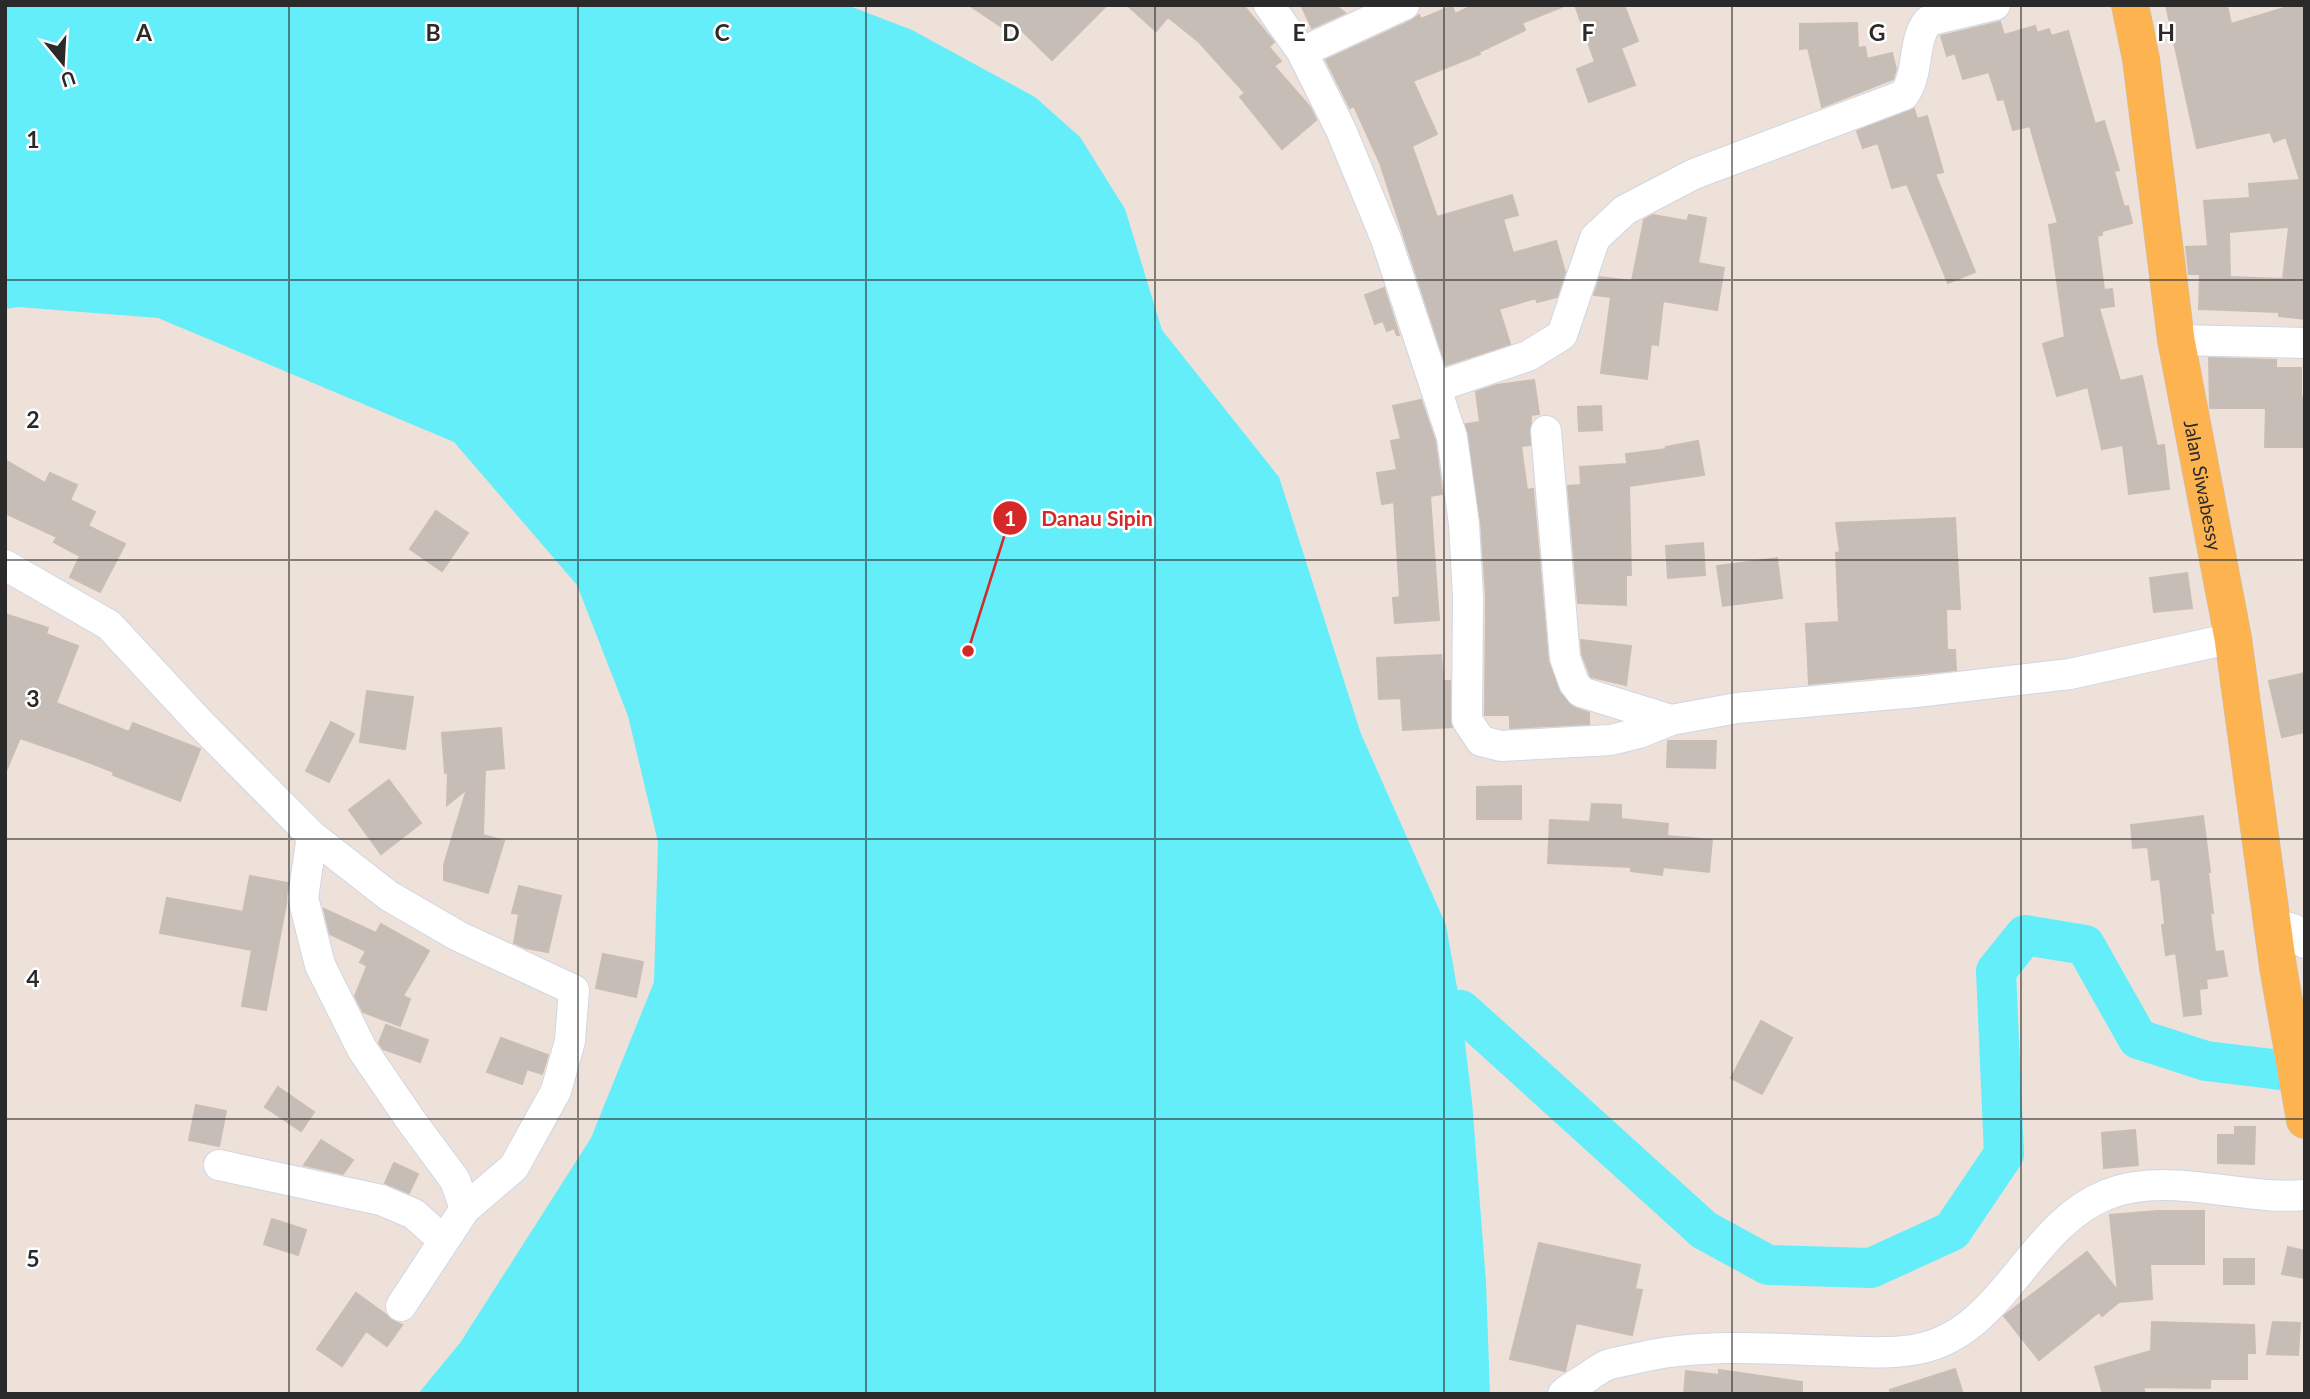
<svg xmlns="http://www.w3.org/2000/svg" width="2310" height="1399" font-family="Lato,sans-serif">
<style>
.water{fill:#64eef9}
.lines{fill:none;stroke-linecap:round;stroke-linejoin:round}
.river{stroke:#64eef9;stroke-width:40}
.building{fill:#c5bdb6;stroke:#c9bdb4;stroke-width:2;fill-rule:evenodd}
.minor-casing{stroke:#cfd7e4;stroke-width:32}
.major-casing{stroke:#c3c3c3;stroke-width:38}
.minor{stroke:#fff;stroke-width:30}
.major{stroke:#fdb450;stroke-width:37}
.grid{fill:none;stroke:#2a2a2a;stroke-width:2;stroke-opacity:0.55}
.labels{text-anchor:middle;dominant-baseline:central;stroke-width:5;stroke-linejoin:round;paint-order:stroke}
.street-label{font-size:19px;fill:#2a2a2a;stroke:#fff}
.grid-label{font-size:23px;text-anchor:middle;font-weight:bold;fill:#2a2a2a;stroke:#fff;stroke-width:5;stroke-linejoin:round;paint-order:stroke}
.leader{fill:none;stroke:#d62828;stroke-width:2.5}
.callout-dot{fill:#d62828;stroke:#fff;stroke-width:2.5}
.mark-label{font-size:21px;text-anchor:middle;font-weight:bold;fill:#fff}
.callout-label{font-size:21px;text-anchor:middle;font-weight:bold;fill:#d62828;stroke:#fff;stroke-width:5;stroke-linejoin:round;paint-order:stroke}
</style>
<rect width="100%" height="100%" fill="#ede1da"/>
<!-- water -->
<path class="water" d="M 5,5 L 847,5 L 912,30 L 1035,97 L 1080,137 L 1125,209 L 1162,330 L 1279,477 L 1361,734 L 1446,925 L 1461,1010 L 1472,1101 L 1486,1282 L 1490,1394 L 418,1394 L 460,1343 L 591,1138 L 654,982 L 658,842 L 628,716 L 577,585 L 454,442 L 158,318 L 18,307 L 5,309 Z"/>
<g class="lines">
<!-- river -->
<path class="river" d="M 1461,1010 L 1704,1230 L 1768,1265 L 1871,1268 L 1952,1231 L 2004,1154 L 1996,971 L 2025,935 L 2085,945 L 2138,1039 L 2206,1061 L 2305,1073"/>
</g>
<!-- building -->
<path class="building" d="M 969,5 L 1107,5 L 1052,60 L 1011,20 L 1005,29 Z
M 1127,5 L 1243,5 L 1274,42 L 1269,47 L 1281,61 L 1274,66 L 1310,107 L 1316,120 L 1282,149 L 1240,97 L 1245,93 L 1199,42 L 1168,17 L 1156,31 Z
M 1301,5 L 1335,5 L 1345,13 L 1312,28 Z
M 1474,5 L 1564,6 L 1522,23 L 1525,30 L 1479,52 L 1480,54 L 1413,81 L 1437,134 L 1412,146 L 1437,217 L 1512,195 L 1518,215 L 1503,219 L 1513,253 L 1556,241 L 1565,272 L 1557,297 L 1537,302 L 1536,298 L 1499,309 L 1510,344 L 1446,365 L 1380,163 L 1354,106 L 1350,108 L 1326,60 L 1411,21 L 1419,15 L 1421,19 L 1452,6 L 1455,14 Z
M 1575,5 L 1624,5 L 1638,41 L 1621,48 L 1635,85 L 1589,102 L 1577,69 L 1595,62 Z
M 2166,5 L 2227,5 L 2231,24 L 2294,5 L 2305,5 L 2305,319 L 2279,316 L 2279,312 L 2199,309 L 2200,274 L 2189,274 L 2186,247 L 2208,246 L 2204,201 L 2250,198 L 2249,184 L 2300,180 L 2286,137 L 2274,142 L 2270,132 L 2197,148 ZM 2289,227 L 2283,279 L 2230,277 L 2229,232 Z
M 2000,22 L 2004,35 L 2035,26 L 2037,33 L 2049,29 L 2051,36 L 2068,31 L 2095,124 L 2104,121 L 2119,170 L 2114,171 L 2124,207 L 2128,206 L 2132,223 L 2102,231 L 2102,235 L 2097,236 L 2104,290 L 2112,289 L 2114,306 L 2099,308 L 2120,381 L 2142,376 L 2157,446 L 2164,445 L 2169,489 L 2129,494 L 2123,445 L 2102,449 L 2088,387 L 2057,396 L 2043,344 L 2065,337 L 2049,225 L 2058,223 L 2030,126 L 2013,130 L 2004,99 L 1998,100 L 1989,72 L 1963,79 L 1955,53 L 1947,56 L 1941,36 Z
M 1857,23 L 1858,48 L 1865,47 L 1867,59 L 1892,53 L 1896,69 L 1893,79 L 1822,107 L 1808,48 L 1800,49 L 1800,24 Z
M 1914,109 L 1917,119 L 1927,116 L 1943,172 L 1935,174 L 1975,272 L 1948,283 L 1907,184 L 1892,188 L 1878,143 L 1863,148 L 1857,131 Z
M 1653,215 L 1687,221 L 1689,215 L 1706,218 L 1698,263 L 1724,268 L 1717,310 L 1663,301 L 1658,345 L 1651,344 L 1647,379 L 1601,373 L 1611,297 L 1594,295 L 1600,277 L 1632,281 L 1644,220 Z
M 1384,288 L 1399,335 L 1397,335 L 1394,328 L 1387,331 L 1383,321 L 1375,324 L 1365,295 Z
M 2209,358 L 2276,360 L 2276,368 L 2301,368 L 2301,398 L 2305,397 L 2305,447 L 2265,447 L 2266,408 L 2210,408 Z
M 1534,380 L 1539,414 L 1531,415 L 1530,445 L 1521,446 L 1527,490 L 1533,489 L 1548,660 L 1560,693 L 1575,708 L 1589,713 L 1589,724 L 1510,728 L 1510,715 L 1485,715 L 1486,596 L 1481,523 L 1466,424 L 1480,422 L 1476,392 L 1497,385 Z
M 1421,400 L 1435,441 L 1442,494 L 1430,496 L 1439,620 L 1395,623 L 1393,598 L 1400,597 L 1394,502 L 1382,504 L 1377,473 L 1397,470 L 1391,441 L 1401,439 L 1393,406 Z
M 1601,406 L 1602,430 L 1579,431 L 1578,407 Z
M 1698,441 L 1704,475 L 1629,486 L 1631,575 L 1626,575 L 1626,605 L 1578,603 L 1568,486 L 1581,485 L 1580,467 L 1627,464 L 1626,454 L 1667,449 L 1666,447 Z
M 5,460 L 45,483 L 50,473 L 77,485 L 70,500 L 95,512 L 88,526 L 125,544 L 100,592 L 70,577 L 80,556 L 54,542 L 57,537 L 5,513 Z
M 436,511 L 468,533 L 442,571 L 410,549 Z
M 1955,518 L 1960,609 L 1946,609 L 1947,650 L 1955,650 L 1956,670 L 1809,684 L 1806,624 L 1839,622 L 1836,553 L 1840,552 L 1836,523 Z
M 1703,543 L 1705,575 L 1668,578 L 1666,546 Z
M 1777,558 L 1782,598 L 1723,606 L 1717,566 Z
M 2187,573 L 2192,608 L 2154,612 L 2150,578 Z
M 5,614 L 48,628 L 46,634 L 78,646 L 56,703 L 129,732 L 133,723 L 200,749 L 180,801 L 113,775 L 114,772 L 75,757 L 20,738 L 5,773 Z
M 1581,640 L 1631,646 L 1626,685 L 1591,677 L 1582,654 Z
M 1441,655 L 1443,681 L 1450,681 L 1450,720 L 1452,727 L 1403,730 L 1401,698 L 1379,699 L 1377,658 Z
M 2305,673 L 2305,732 L 2282,737 L 2269,681 Z
M 367,691 L 413,697 L 405,749 L 360,742 Z
M 331,722 L 354,734 L 329,782 L 306,771 Z
M 501,728 L 504,768 L 485,770 L 483,835 L 504,841 L 488,893 L 444,880 L 444,865 L 467,789 L 447,805 L 448,772 L 445,773 L 442,733 Z
M 1668,741 L 1716,741 L 1715,768 L 1667,767 Z
M 389,780 L 421,823 L 381,854 L 349,810 Z
M 1521,786 L 1521,819 L 1477,819 L 1477,787 Z
M 1592,804 L 1621,805 L 1621,819 L 1668,824 L 1667,836 L 1712,840 L 1709,872 L 1663,867 L 1662,875 L 1631,871 L 1631,867 L 1548,863 L 1550,820 L 1590,822 Z
M 2203,816 L 2210,872 L 2208,872 L 2213,913 L 2210,913 L 2215,952 L 2223,951 L 2227,976 L 2206,979 L 2207,988 L 2199,989 L 2201,1014 L 2184,1016 L 2176,953 L 2166,955 L 2162,925 L 2165,924 L 2160,879 L 2152,880 L 2148,847 L 2133,848 L 2131,825 Z
M 250,876 L 288,883 L 286,904 L 266,1010 L 242,1006 L 252,950 L 160,933 L 167,898 L 243,912 Z
M 519,886 L 561,896 L 548,952 L 526,948 L 514,943 L 519,914 L 512,913 Z
M 324,909 L 376,933 L 381,924 L 429,951 L 403,996 L 410,999 L 400,1026 L 363,1012 L 355,996 L 367,966 L 360,962 L 366,951 L 330,934 Z
M 603,954 L 643,962 L 636,997 L 596,988 Z
M 1761,1021 L 1792,1038 L 1762,1094 L 1731,1078 Z
M 386,1025 L 428,1040 L 420,1062 L 383,1049 L 379,1043 Z
M 501,1038 L 548,1055 L 542,1074 L 527,1069 L 522,1084 L 487,1072 Z
M 278,1087 L 314,1112 L 301,1131 L 265,1107 Z
M 196,1105 L 226,1111 L 219,1146 L 189,1140 Z
M 2235,1127 L 2255,1127 L 2254,1164 L 2218,1163 L 2218,1135 L 2235,1135 Z
M 2135,1130 L 2138,1165 L 2104,1168 L 2102,1133 Z
M 321,1140 L 353,1160 L 343,1174 L 304,1165 Z
M 394,1163 L 418,1174 L 409,1193 L 385,1183 Z
M 2157,1211 L 2204,1211 L 2204,1264 L 2150,1264 L 2152,1299 L 2119,1302 L 2102,1316 L 2099,1312 L 2039,1360 L 2004,1316 L 2087,1252 L 2118,1291 L 2110,1215 Z
M 272,1219 L 306,1230 L 298,1255 L 264,1244 Z
M 1539,1243 L 1640,1265 L 1635,1289 L 1642,1290 L 1632,1335 L 1576,1323 L 1565,1371 L 1510,1359 Z
M 2288,1247 L 2305,1251 L 2305,1278 L 2282,1274 Z
M 2224,1259 L 2254,1259 L 2254,1284 L 2224,1284 Z
M 356,1293 L 385,1314 L 391,1320 L 402,1325 L 387,1346 L 366,1331 L 342,1366 L 317,1349 Z
M 2152,1322 L 2254,1325 L 2255,1353 L 2247,1353 L 2247,1379 L 2210,1379 L 2210,1388 L 2143,1387 L 2145,1394 L 2103,1394 L 2095,1367 L 2151,1351 Z
M 2273,1322 L 2300,1323 L 2298,1355 L 2267,1354 Z
M 1955,1369 L 1963,1394 L 1891,1394 L 1890,1390 Z
M 1719,1370 L 1802,1382 L 1802,1394 L 1684,1394 L 1686,1371 L 1719,1375 Z"/>
<g class="lines">
<defs>
<path id="minor" d="M 1269,5 L 1302,52 L 1341,130 L 1386,239 L 1452,437 L 1464,524 L 1468,596 L 1467,720 L 1481,741 L 1501,746 L 1611,740 L 1639,733 L 1671,720 L 1737,708 L 1916,692 L 2070,674 L 2233,638
M 1302,52 L 1404,5
M 2176,340 L 2305,343
M 1436,387 L 1528,356 L 1562,335 L 1595,238 L 1625,210 L 1694,174 L 1904,95 C 1920,72 1912,41 1928,21 L 1995,5
M 1546,431 L 1565,658 L 1574,683 L 1581,692 L 1671,720
M 5,565 L 109,625 L 199,722 L 312,836 L 389,896 L 458,936 L 574,990 L 570,1041 L 556,1091 L 514,1167 L 465,1209 L 401,1306
M 312,836 L 303,898 L 320,965 L 362,1049 L 412,1122 L 455,1180 L 465,1209
M 2272,923 L 2293,929 L 2305,943
M 219,1165 L 381,1200 L 414,1214 L 444,1241
M 1563,1394 C 1569,1388 1577,1384 1585,1379 C 1592,1374 1600,1368 1607,1365 C 1615,1362 1625,1361 1633,1359 C 1699,1342 1770,1349 1838,1351 C 1862,1352 1888,1354 1912,1350 C 2003,1337 2026,1227 2106,1195 C 2167,1170 2241,1201 2305,1195"/>
<g id="major">
<path id="s1" d="M 2130,5 L 2141,59 L 2176,340 L 2233,638 L 2278,967 L 2305,1120"/>
</g>
</defs>
<!-- minor casing -->
<use href="#minor" class="minor-casing"/>
<!-- major casing -->
<use href="#major" class="major-casing"/>
<!-- minor -->
<use href="#minor" class="minor"/>
<!-- major -->
<use href="#major" class="major"/>
</g>
<!-- grid -->
<path class="grid" d="M 289,5 L 289,1394M 578,5 L 578,1394M 866,5 L 866,1394M 1155,5 L 1155,1394M 1444,5 L 1444,1394M 1732,5 L 1732,1394M 2021,5 L 2021,1394M 5,280 L 2305,280M 5,560 L 2305,560M 5,839 L 2305,839M 5,1119 L 2305,1119"/>
<g class="labels">
<!-- street labels -->
<g class="street-label">
<text stroke="none"><textPath href="#s1" startOffset="486">Jalan Siwabessy</textPath></text>
</g>
</g>
<g class="grid-label">
<text x="144" y="41">A</text>
<text x="433" y="41">B</text>
<text x="722" y="41">C</text>
<text x="1011" y="41">D</text>
<text x="1299" y="41">E</text>
<text x="1588" y="41">F</text>
<text x="1877" y="41">G</text>
<text x="2166" y="41">H</text>
<text x="33" y="148">1</text>
<text x="33" y="428">2</text>
<text x="33" y="707">3</text>
<text x="33" y="987">4</text>
<text x="33" y="1267">5</text>
</g>
<!-- callouts -->
<path class="leader" d="M968 651L1010 518"/>
<g class="callout-dot">
<circle cx="968" cy="651" r="7"/>
<circle cx="1010" cy="518" r="18"/>
</g>
<g class="mark-label">
<text x="1010" y="526">1</text>
</g>
<g class="callout-label">
<text x="1097" y="526">Danau Sipin</text>
</g>
<!-- border -->
<rect width="2310" height="1399" fill="none" stroke="#2a2a2a" stroke-width="14"/>
<!-- north arrow -->
<g transform="translate(63 63) rotate(162)" stroke="#ffffff" stroke-width="5" paint-order="stroke">
<path d="M0-5L12 26L0 18L-12 26Z" fill="#2a2a2a"/>
<text y="-10" font-size="19" font-weight="bold" text-anchor="middle" fill="#2a2a2a">U</text>
</g>
</svg>
